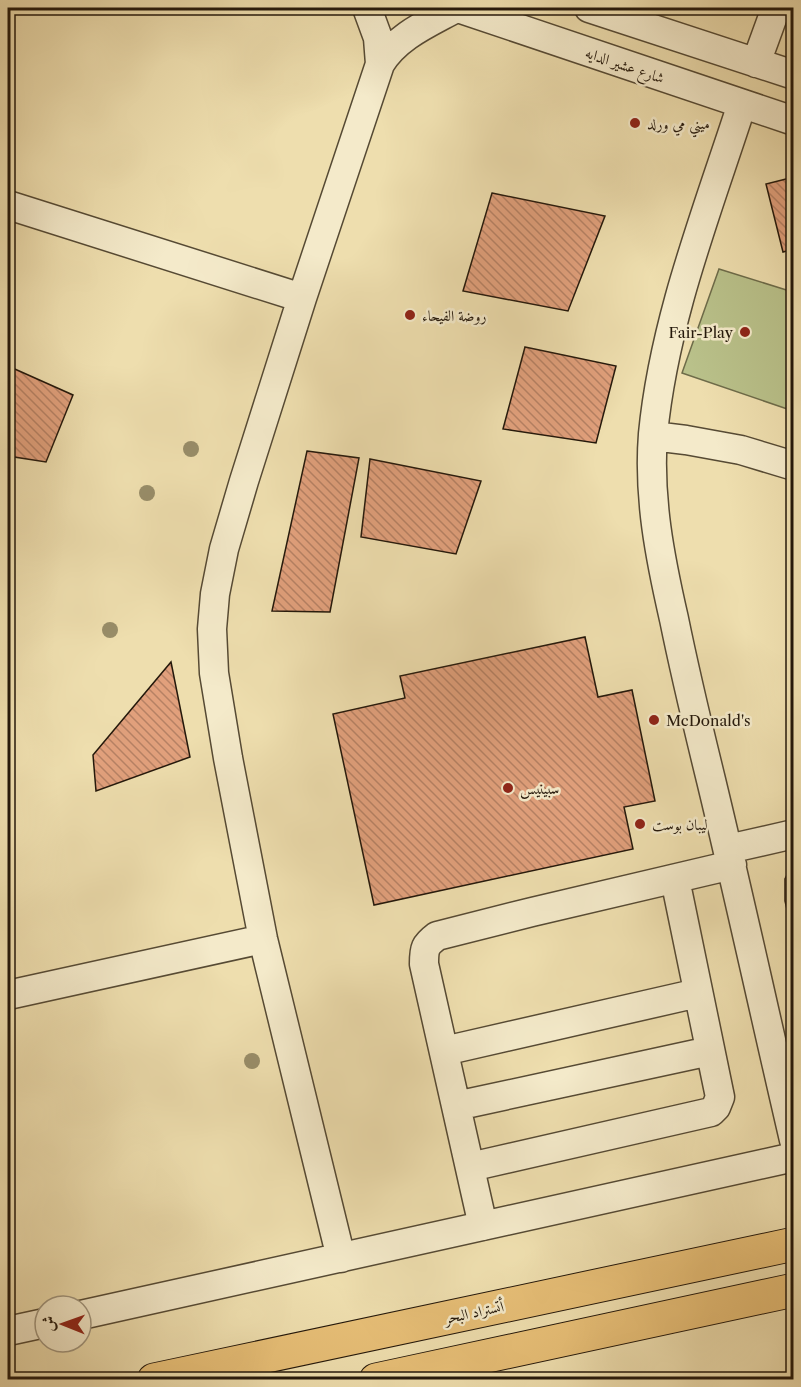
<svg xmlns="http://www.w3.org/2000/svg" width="801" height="1387" font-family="'Libre Caslon Text',Amiri,serif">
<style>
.park{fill:#b9c18a;stroke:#6e6c4a;stroke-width:1.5}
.building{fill:url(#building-back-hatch);stroke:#24180b;stroke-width:1.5}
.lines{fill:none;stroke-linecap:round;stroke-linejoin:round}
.minor-casing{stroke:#564a34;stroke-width:31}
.highway-casing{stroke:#24180b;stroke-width:35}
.minor{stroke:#f4eaca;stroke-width:28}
.highway{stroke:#e7bf77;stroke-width:33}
.tree{fill:#988d69}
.poi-dot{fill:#8f2418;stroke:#f4eaca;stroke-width:2}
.labels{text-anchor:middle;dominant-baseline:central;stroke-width:5;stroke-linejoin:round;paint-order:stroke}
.street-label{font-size:15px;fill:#24180b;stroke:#f4eaca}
.poi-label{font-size:15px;fill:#24180b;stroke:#f4eaca;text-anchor:start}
</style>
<defs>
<pattern id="building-back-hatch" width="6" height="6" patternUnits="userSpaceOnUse" patternTransform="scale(1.5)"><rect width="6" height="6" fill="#e1a07c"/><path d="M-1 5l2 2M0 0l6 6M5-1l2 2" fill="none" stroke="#b68164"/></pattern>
</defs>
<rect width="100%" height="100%" fill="#eedeae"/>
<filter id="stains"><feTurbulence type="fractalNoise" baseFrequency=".00333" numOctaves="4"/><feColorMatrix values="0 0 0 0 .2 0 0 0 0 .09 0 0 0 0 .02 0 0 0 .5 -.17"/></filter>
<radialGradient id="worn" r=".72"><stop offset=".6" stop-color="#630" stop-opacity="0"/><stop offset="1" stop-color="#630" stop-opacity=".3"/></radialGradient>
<!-- park -->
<path class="park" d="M 719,269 L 793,292 L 793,411 L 682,373 Z"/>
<!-- building -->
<path class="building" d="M 794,177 L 794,249 L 783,252 L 766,184 Z
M 492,193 L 605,216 L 568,311 L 463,291 Z
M 525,347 L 616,366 L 596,443 L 503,429 Z
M 8,366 L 73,395 L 46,462 L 8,456 Z
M 307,451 L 359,458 L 330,612 L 272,611 Z
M 370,459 L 481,481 L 456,554 L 361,537 Z
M 585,637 L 598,697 L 632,690 L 655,801 L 624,807 L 633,849 L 374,905 L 333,714 L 405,698 L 400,676 Z
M 171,662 L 190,757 L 96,791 L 93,755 Z
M 794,860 L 794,940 L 785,901 L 785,879 Z"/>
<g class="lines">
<defs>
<path id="minor" d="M 367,8 L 378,38 L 380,64
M 458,8 L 794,121
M 589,8 L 794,75
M 756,63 L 776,8
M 742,104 C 707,212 664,320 653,434 C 648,497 660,558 674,619 C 685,673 698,727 711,780 C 740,900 766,1020 794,1140
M 8,205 L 302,298
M 653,436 L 686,440 L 741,450 L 794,466
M 728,849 L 794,834
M 8,995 L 263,939
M 444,1051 L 698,993
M 456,1106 L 710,1051
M 470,1167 L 711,1112 L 716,1107 L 720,1097 L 675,879
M 483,1226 L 424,964 C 424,948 425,945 437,936 L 532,912 L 732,865
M 341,1258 L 263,939 L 228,758 L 214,673 L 212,629 L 215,594 L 224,549 L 244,481 L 302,298 L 380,64 C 397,36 429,23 456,8
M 81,1315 L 794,1157
M 8,1331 L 45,1323"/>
<path id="highway" d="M 154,1380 L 794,1244
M 376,1380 L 794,1290"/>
</defs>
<!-- minor casing -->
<use href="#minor" class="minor-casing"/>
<!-- highway casing -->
<use href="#highway" class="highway-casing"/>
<!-- minor -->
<use href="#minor" class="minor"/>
<!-- highway -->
<use href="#highway" class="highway"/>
</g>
<!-- trees -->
<g class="tree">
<circle cx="191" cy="449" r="8"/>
<circle cx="147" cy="493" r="8"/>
<circle cx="110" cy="630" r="8"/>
<circle cx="252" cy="1061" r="8"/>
</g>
<!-- markers -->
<g class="poi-dot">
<circle cx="635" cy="123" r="6"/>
<circle cx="410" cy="315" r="6"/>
<circle cx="745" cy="332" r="6"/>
<circle cx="654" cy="720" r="6"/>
<circle cx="508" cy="788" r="6"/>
<circle cx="640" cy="824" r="6"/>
</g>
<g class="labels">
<!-- street labels -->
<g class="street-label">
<text transform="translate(625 65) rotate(19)">شارع عشير الدايه</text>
<text transform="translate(474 1312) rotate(-12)">أتستراد البحر</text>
</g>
<!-- poi labels -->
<g class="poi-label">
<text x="647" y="123">ميني مي ورلد</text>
<text x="422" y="315">روضة الفيحاء</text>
<text x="733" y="332" text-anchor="end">Fair-Play</text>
<text x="666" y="720">McDonald's</text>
<text x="520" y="788">سبينيس</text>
<text x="652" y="824">ليبان بوست</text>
</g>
</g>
<!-- margin -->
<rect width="801" height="1387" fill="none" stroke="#eedeae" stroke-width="30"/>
<rect x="9" y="9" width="783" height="1369" fill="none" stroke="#24180b" stroke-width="3"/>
<rect x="15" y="15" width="771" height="1357" fill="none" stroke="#24180b" stroke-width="1.5"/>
<!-- north arrow -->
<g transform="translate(63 1324) rotate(271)"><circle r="28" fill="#f4eaca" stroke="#a1967e" stroke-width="1.5"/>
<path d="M0-4.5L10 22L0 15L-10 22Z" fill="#8f2418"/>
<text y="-9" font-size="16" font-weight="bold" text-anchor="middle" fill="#24180b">ش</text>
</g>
<rect width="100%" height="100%" filter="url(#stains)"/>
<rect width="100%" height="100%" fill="url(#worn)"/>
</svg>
